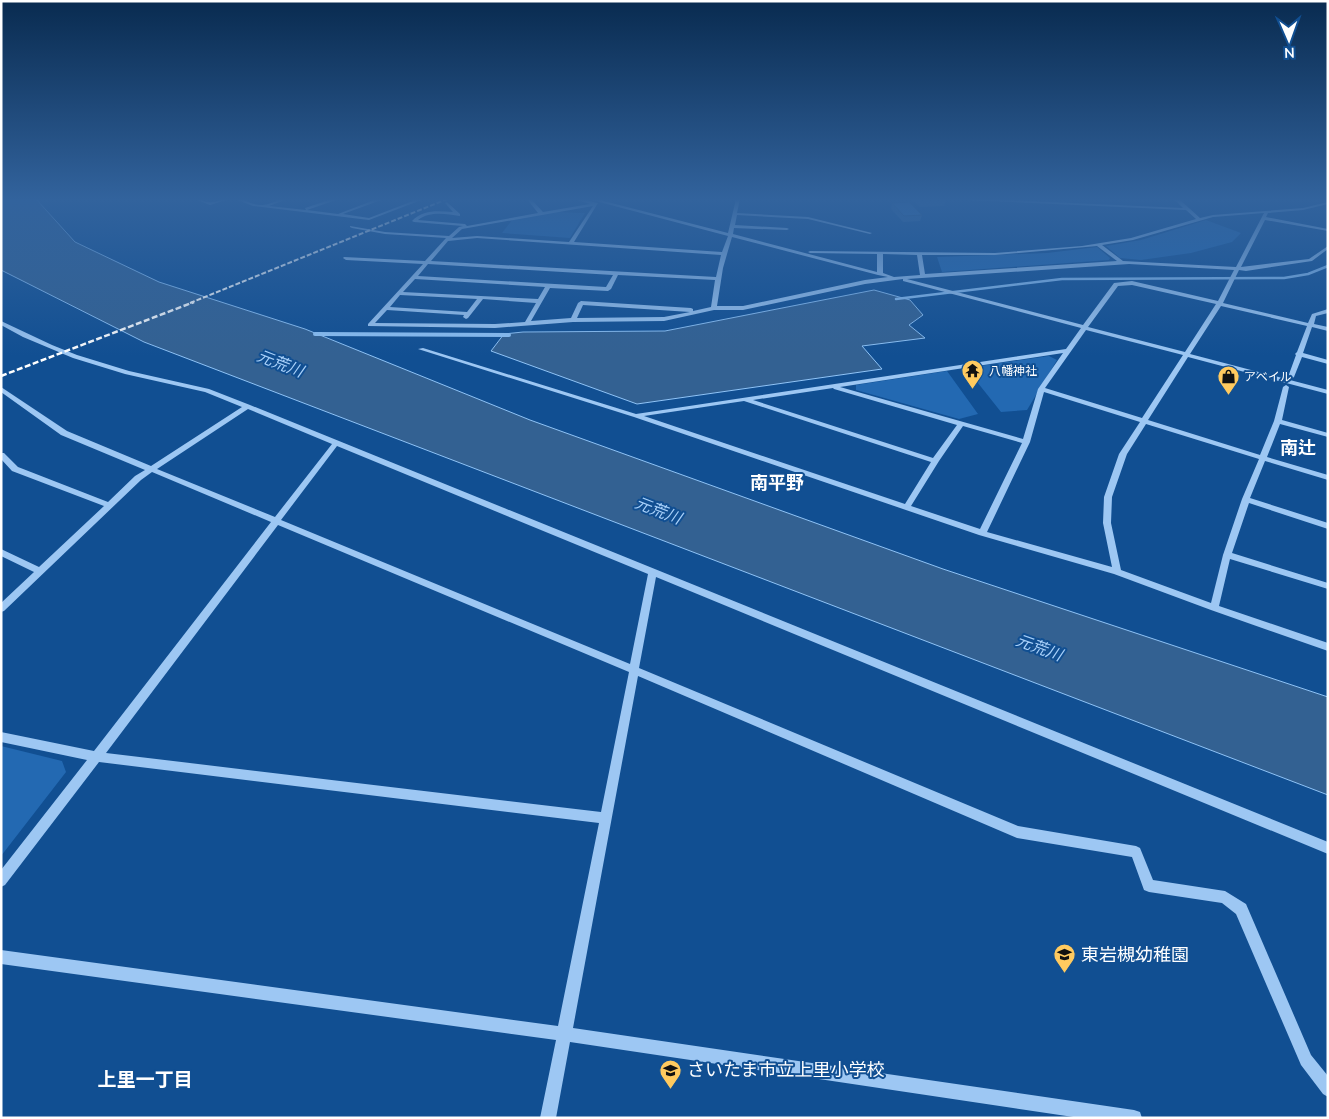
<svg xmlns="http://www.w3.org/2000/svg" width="1329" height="1119" font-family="'Nunito Sans','Noto Sans JP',sans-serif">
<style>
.green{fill:#2369b2}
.water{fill:#336192;stroke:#8fc3f6}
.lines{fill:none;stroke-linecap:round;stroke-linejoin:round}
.stream-far1{stroke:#8fc3f6;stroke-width:2.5}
.stream{stroke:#8fc3f6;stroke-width:4}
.minor{fill:#9dc7f3;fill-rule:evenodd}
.rail-far1{stroke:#fff;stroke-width:2;stroke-dasharray:5 2;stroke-linecap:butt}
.rail{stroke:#fff;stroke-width:2.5;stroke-dasharray:6 2.5;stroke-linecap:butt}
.wall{fill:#3167a1}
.building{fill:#3978bb;stroke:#285483}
.labels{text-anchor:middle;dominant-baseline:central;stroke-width:4;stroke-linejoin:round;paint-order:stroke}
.far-poi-label{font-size:12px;fill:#fff;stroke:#114f92;text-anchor:start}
.water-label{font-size:16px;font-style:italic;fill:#a9d1fa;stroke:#114f92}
.quarter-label{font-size:18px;font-weight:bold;fill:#fff;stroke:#114f92}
.near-poi-label{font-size:18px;fill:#fff;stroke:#114f92;text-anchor:start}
.near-neighbourhood-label{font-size:19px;font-weight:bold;fill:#fff;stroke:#114f92}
</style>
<rect width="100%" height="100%" fill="#114f92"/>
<!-- green -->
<path class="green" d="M 557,212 L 585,213 L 570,238 L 502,233 L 513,219 Z
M 1206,220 L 1241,233 L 1232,242 L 1191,253 L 1141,260 L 1120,258 L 1106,246 L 1141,240 Z
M 1097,247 L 1110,258 L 1109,260 L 942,272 L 937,257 L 1047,253 Z
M 1049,356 L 1057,360 L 1027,410 L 1001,412 L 966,368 Z
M 947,371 L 978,414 L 959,419 L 856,390 L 856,385 Z
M 1,746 L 62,761 L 66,772 L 1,856 Z"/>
<!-- water -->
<path class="water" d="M 1,199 L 36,199 L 75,242 L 159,282 L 305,329 L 530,420 L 943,569 L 1328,697 L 1328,795 L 144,342 L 1,270 Z
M 874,290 L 910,300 L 923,315 L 909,325 L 925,338 L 862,346 L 882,369 L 637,404 L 491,351 L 504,334 L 523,332 L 665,331 Z"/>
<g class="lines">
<!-- stream-far1 -->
<path class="stream-far1" d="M 896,299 L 1062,279 L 1284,278 L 1308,274 L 1328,266"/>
<!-- stream -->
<path class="stream" d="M 315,334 L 509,335"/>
<!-- minor -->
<path class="minor" d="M 194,199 C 200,199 206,203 212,202 C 218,202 223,199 230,199 L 210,205 Z
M 235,199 C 245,199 254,206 263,205 C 271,204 278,199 287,199 L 269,206 L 306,210 L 305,208 L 332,199 L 339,199 L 307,210 L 338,214 L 377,199 L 384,199 L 343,214 L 369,218 L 418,199 L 424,199 L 369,220 L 253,206 Z
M 527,199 L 531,199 L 543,212 L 590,204 L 574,199 L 582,199 L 598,203 L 574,242 L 722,252 L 728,236 L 588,199 L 596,199 L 728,233 L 736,199 L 740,199 L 737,213 L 808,217 L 872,233 L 870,234 L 808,219 L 737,215 L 735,225 L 787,228 L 789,229 L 787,230 L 734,228 L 733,234 L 877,272 L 877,254 L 810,253 L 808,252 L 810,251 L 995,253 L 1082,246 L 1131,238 L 1196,219 L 1186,210 L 944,199 L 981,199 L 1183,208 L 1174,199 L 1179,199 L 1200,218 L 1213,215 L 1303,208 L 1328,202 L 1328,204 L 1303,210 L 1268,213 L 1266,217 L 1328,229 L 1328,231 L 1265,220 L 1241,267 L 1309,259 L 1328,246 L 1328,249 L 1312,261 L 1246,271 L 1239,270 L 1223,303 L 1308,323 L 1312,314 L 1328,309 L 1328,313 L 1316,316 L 1314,324 L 1328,327 L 1328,331 L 1312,327 L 1303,353 L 1328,360 L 1328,364 L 1302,357 L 1294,377 L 1291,379 L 1289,378 L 1288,377 L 1296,355 L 1295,354 L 1297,352 L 1307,326 L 1221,306 L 1190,354 L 1328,390 L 1328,394 L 1188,357 L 1148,420 L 1260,455 L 1274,421 L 1283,387 L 1286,385 L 1289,387 L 1282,420 L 1328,433 L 1328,437 L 1280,424 L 1267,457 L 1328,475 L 1328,480 L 1265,461 L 1250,498 L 1328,523 L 1328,529 L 1249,503 L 1232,553 L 1328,583 L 1328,589 L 1230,559 L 1219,606 L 1328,643 L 1328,651 L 1211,610 L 1114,574 L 979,535 L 634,417 L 418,349 L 423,348 L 636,414 L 1066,349 L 1081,328 L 903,281 L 903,279 L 865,284 L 743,310 L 714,310 L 664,321 L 573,322 L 495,328 L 368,326 L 368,324 L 423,264 L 346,260 L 343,258 L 344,257 L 425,261 L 446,238 L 385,234 L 352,228 L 350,227 L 350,226 L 385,232 L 449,236 L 459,227 L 463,226 L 414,222 L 412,221 C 423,209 438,211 453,212 L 445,203 L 447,202 L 460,214 L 460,216 C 446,214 430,211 418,220 L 465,224 L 467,226 L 538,213 ZM 593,206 L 569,242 L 477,236 L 452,238 L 462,229 ZM 1264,213 L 1236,267 L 1123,261 L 1102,245 L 1133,240 L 1213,217 ZM 732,237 L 878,275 L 888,277 L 865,280 L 743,306 L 717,306 L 723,268 ZM 477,238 L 721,255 L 716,277 L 431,261 L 448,241 ZM 1097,246 L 1117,261 L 925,274 L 922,255 L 995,255 ZM 883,254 L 917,255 L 920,275 L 894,277 L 883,273 ZM 428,264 L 613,275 L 606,287 L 418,276 ZM 1129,264 L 1234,270 L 1218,301 L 1132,281 L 1114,283 L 1083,325 L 907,279 ZM 618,275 L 715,280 L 711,307 L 693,311 L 693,309 L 691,308 L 581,301 L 578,303 L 571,318 L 531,321 L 550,288 L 608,291 L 611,289 ZM 415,279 L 545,287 L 538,299 L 403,292 ZM 1132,285 L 1216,304 L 1185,352 L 1088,327 L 1118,286 ZM 400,295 L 477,299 L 467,312 L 390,307 ZM 483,299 L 536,303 L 525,322 L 495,324 L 375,323 L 387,310 L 464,315 L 463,317 L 466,319 L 468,318 ZM 583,305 L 690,312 L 664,317 L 577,318 ZM 1086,330 L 1183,355 L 1142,418 L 1045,388 ZM 1063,353 L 1038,389 L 1023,439 L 840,387 ZM 833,388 L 834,389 L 957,425 L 933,458 L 753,400 ZM 1044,392 L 1140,422 L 1119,454 L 1104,497 L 1103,523 L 1112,567 L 987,532 L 1030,442 ZM 744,401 L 931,462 L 905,504 L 644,416 ZM 1146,424 L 1259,459 L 1242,499 L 1223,555 L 1211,603 L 1121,570 L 1111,523 L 1112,497 L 1127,454 ZM 963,426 L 1022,443 L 980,529 L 911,506 L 939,461 Z
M 1,321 L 52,345 L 77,355 L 129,371 L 209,389 L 250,405 L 1328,842 L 1328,854 L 656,577 L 639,668 L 1018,826 L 1136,846 L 1140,848 L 1153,880 L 1225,891 L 1246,904 L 1311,1055 L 1328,1076 L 1328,1097 L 1323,1094 L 1301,1065 L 1236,914 L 1222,903 L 1149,892 L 1144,890 L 1132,857 L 1017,838 L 638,676 L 573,1028 L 1134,1110 L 1140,1112 L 1142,1118 L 1080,1118 L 570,1042 L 556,1118 L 540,1118 L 556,1040 L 1,964 L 1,950 L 558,1026 L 599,823 L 99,762 L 5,885 L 1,887 L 1,870 L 87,760 L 1,742 L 1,732 L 94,751 L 271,522 L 152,472 L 141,480 L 4,611 L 1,612 L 1,603 L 34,572 L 1,556 L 1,549 L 39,567 L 104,506 L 12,471 L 1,459 L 1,453 L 4,453 L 18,467 L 108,502 L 135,476 L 145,470 L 61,435 L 1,392 L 1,387 L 67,431 L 151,466 L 242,407 L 205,392 L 125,374 L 73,358 L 23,337 L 1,325 ZM 248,409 L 332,444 L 275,517 L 157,469 ZM 337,446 L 648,574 L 630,664 L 281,520 ZM 278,525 L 629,672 L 601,812 L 106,753 Z"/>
<!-- rail-far1 -->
<path class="rail-far1" d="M 190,303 L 447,199"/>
<!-- rail -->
<path class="rail" d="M 1,376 L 194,302"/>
</g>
<!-- wall -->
<path class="wall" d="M 912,199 L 946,199 L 946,200 L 944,206 L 920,207 Z
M 892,203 L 922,215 L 920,221 L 903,222 L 891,209 Z"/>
<!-- building -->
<path class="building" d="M 920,199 L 946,199 L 946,200 L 921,200 Z
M 909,202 L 922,215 L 904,216 L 892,203 Z"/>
<!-- sky -->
<linearGradient id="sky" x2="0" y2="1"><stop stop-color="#092b50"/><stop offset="0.56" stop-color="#32639d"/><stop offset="1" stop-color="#32639d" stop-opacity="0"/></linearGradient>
<rect width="1329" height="356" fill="url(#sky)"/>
<!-- icons -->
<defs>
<symbol id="temple-pin" viewBox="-11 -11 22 30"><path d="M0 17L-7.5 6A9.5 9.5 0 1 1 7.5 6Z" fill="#ffca5f" stroke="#114f92"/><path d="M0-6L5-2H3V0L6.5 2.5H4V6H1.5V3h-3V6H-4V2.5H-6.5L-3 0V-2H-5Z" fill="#111"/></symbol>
<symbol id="shop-pin" viewBox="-11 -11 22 30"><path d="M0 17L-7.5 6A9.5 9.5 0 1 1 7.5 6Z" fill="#ffca5f" stroke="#114f92"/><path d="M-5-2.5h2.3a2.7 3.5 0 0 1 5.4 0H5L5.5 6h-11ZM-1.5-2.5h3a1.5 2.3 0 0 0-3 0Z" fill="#111"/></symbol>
<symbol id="school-pin" viewBox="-11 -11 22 30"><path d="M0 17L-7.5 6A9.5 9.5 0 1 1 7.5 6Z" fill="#ffca5f" stroke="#114f92"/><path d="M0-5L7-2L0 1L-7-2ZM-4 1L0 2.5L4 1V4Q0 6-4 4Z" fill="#111"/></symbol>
</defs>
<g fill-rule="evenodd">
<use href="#temple-pin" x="960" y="358" width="25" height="34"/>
<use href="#shop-pin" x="1216" y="364" width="25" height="34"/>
<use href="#school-pin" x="1052" y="942" width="25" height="34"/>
<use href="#school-pin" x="658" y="1058" width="25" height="34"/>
</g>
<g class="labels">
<!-- far-poi labels -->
<g class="far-poi-label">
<text x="989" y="371">八幡神社</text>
<text x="1244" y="377">アベイル</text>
</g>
<!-- water labels -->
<g class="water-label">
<text transform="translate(280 364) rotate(21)">元荒川</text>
<text transform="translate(658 511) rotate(21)">元荒川</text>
<text transform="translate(1039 648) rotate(20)">元荒川</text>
</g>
<!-- quarter labels -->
<g class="quarter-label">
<text x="1298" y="448">南辻</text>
<text x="777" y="483">南平野</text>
</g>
<!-- near-poi labels -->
<g class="near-poi-label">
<text x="1081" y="955">東岩槻幼稚園</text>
<text x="687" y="1070">さいたま市立上里小学校</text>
</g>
<!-- near-neighbourhood labels -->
<g class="near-neighbourhood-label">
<text x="145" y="1080">上里一丁目</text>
</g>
</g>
<!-- border -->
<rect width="1329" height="1119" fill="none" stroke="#ffffff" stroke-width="5"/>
<!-- north arrow -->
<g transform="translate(1289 40) rotate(178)" stroke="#114f92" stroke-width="4" paint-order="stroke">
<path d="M0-4L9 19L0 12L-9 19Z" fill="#ffffff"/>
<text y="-8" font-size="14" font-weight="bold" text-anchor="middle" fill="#ffffff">N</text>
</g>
</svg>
